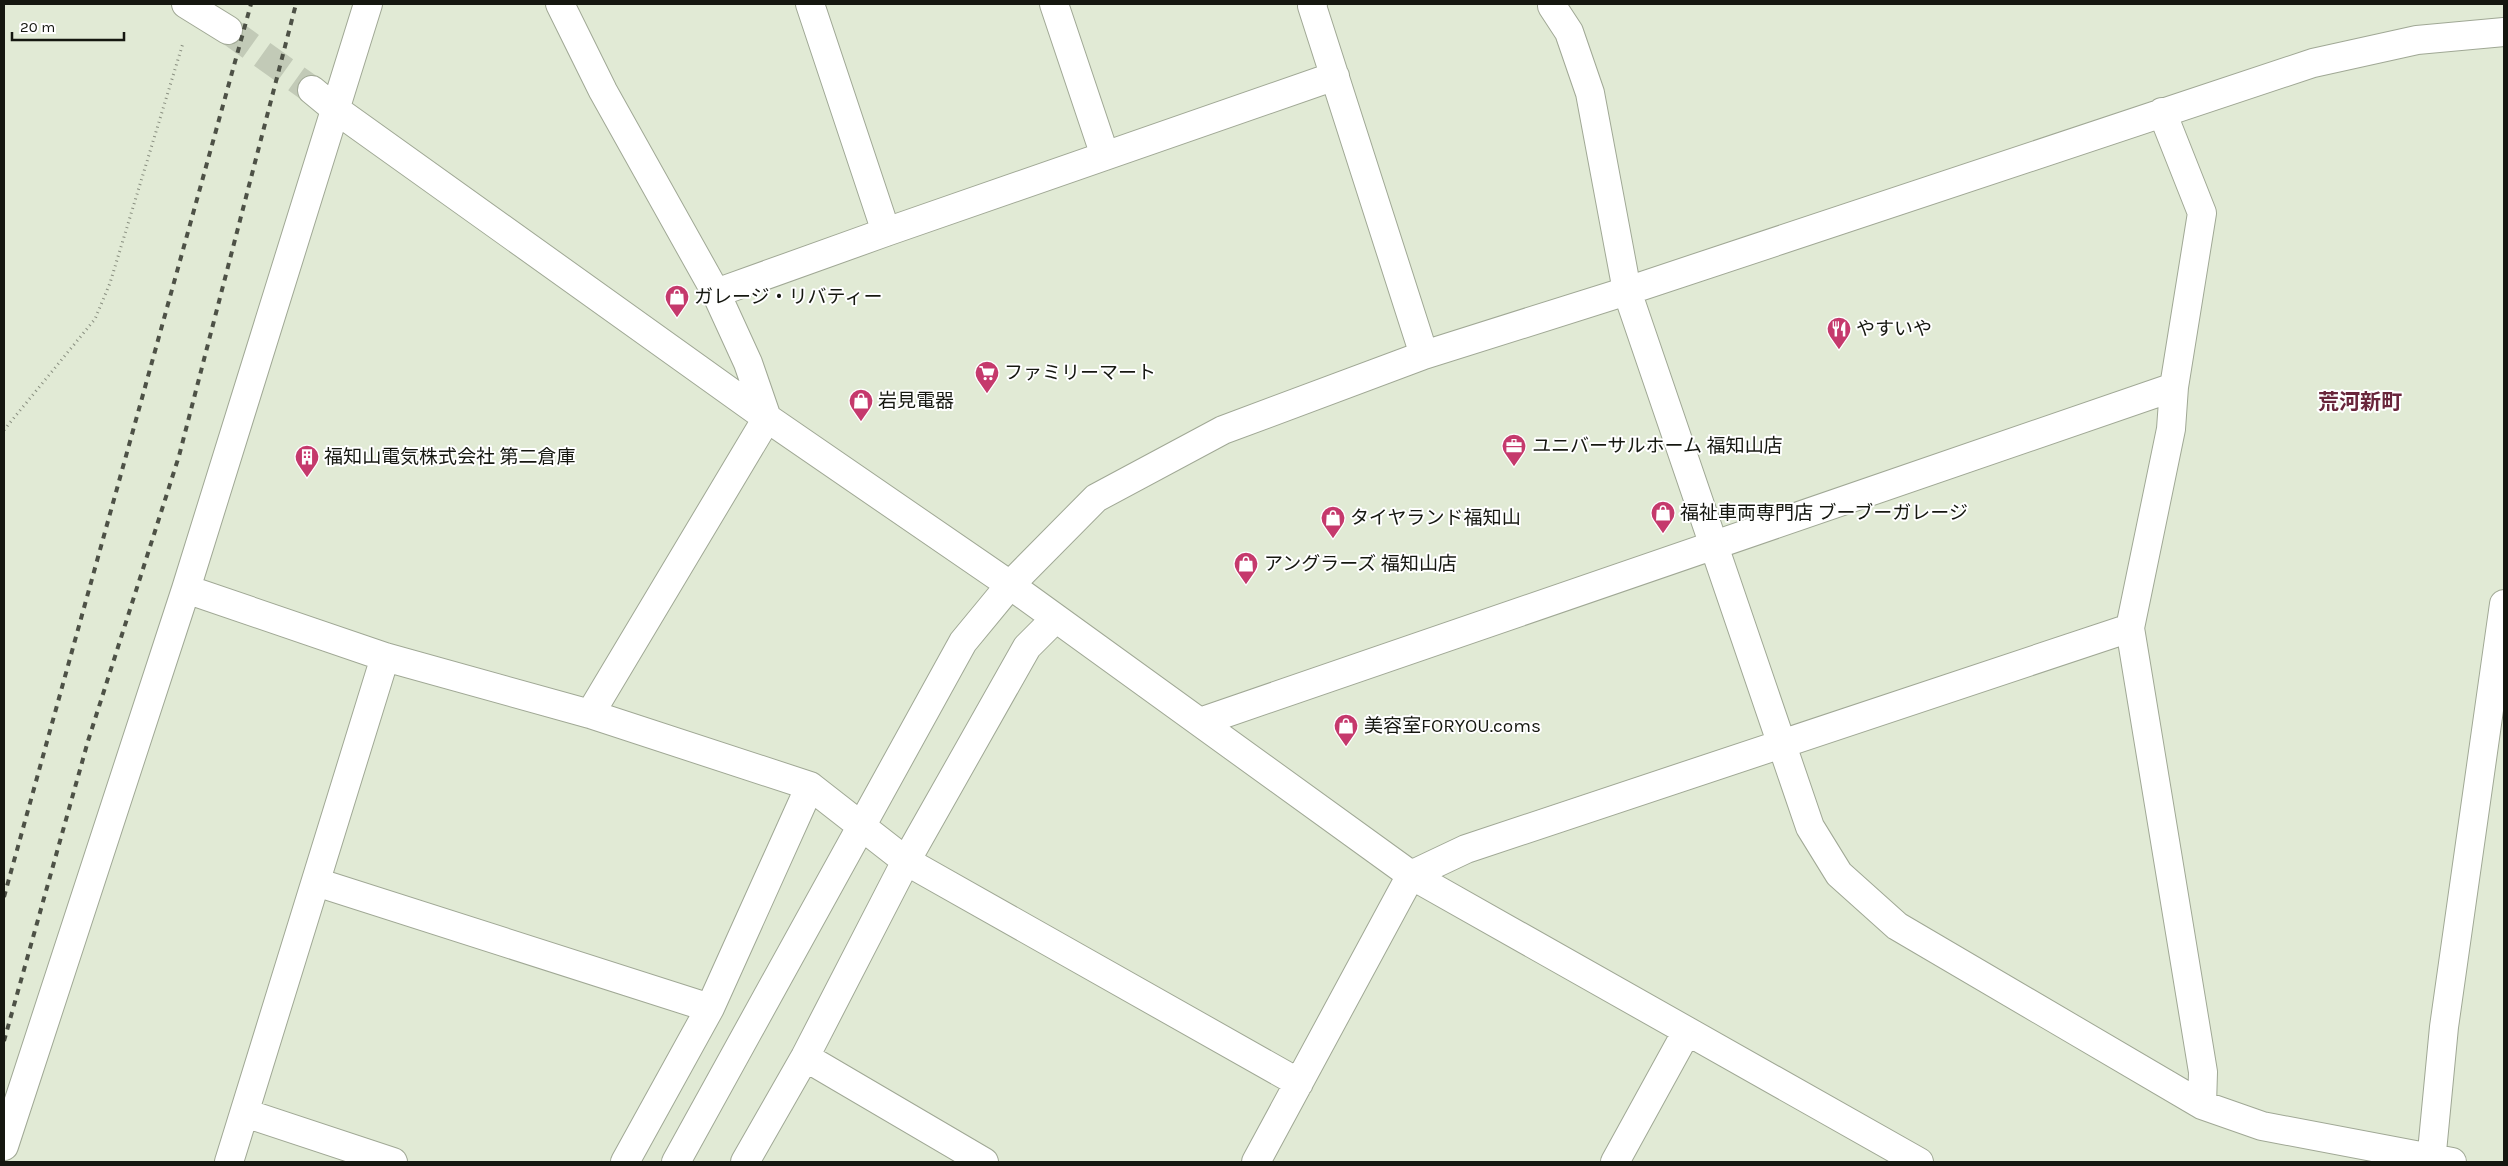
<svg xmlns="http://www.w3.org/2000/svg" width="2508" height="1166" font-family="Karla,'Noto Sans JP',sans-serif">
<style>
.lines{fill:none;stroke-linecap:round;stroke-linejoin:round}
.minor-tunnel{stroke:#c2cab7;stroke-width:28;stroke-dasharray:28 14;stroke-linecap:butt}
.minor-casing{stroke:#a0a895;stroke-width:30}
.path{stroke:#888e7f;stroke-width:3;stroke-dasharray:1 4;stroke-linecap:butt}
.minor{stroke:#fff;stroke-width:28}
.rail{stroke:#4d5146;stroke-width:4;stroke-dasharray:6 6;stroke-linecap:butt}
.labels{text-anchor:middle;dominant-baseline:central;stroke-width:4;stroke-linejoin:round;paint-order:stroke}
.poi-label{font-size:19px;fill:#151710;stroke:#fff;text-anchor:start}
.quarter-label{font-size:21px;font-weight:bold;fill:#69253b;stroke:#fff}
</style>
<rect width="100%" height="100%" fill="#e1ead5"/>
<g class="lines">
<!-- minor-tunnel -->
<path class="minor-tunnel" d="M 228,30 L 312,90"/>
<defs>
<path id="minor" d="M 186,4 L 228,30
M 560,4 L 603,91 L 716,293 L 748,363 L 767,418 L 590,714
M 810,4 L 886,232
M 1054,4 L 1105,156
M 1313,4 L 1312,6 L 1424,355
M 1552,6 L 1569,32 L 1590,93 L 1627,291 L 1810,827 L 1839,874 L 1897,926 L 2202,1105 L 2262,1126 L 2452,1162
M 312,90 L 335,109 L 767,418 L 1010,585 L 1411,875 L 1919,1162
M 2162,112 L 2202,213 L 2174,387 L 2171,429 L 2130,628 L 2203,1072 L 2202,1105
M 716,293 L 886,232 L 1335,76
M 186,589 L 385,657 L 590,714 L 810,786 L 906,861 L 1299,1083
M 1200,722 L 2174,387
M 316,882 L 710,1008
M 805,1057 L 984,1162
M 245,1113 L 393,1162
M 4,1146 L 186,589 L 368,4
M 229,1162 L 385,657
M 625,1162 L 710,1008 L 810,786
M 676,1162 L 963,642 L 1010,585 L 1096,498 L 1223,430 L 1424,355 L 1627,291 L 2313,63 L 2417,40 L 2504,32
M 745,1162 L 805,1057 L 906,861 L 1027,647 L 1055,619
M 1256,1162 L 1411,875 L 1466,849 L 2130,628
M 1615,1162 L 1687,1031
M 2431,1162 L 2444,1027 L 2504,604"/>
</defs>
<!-- minor casing -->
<use href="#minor" class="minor-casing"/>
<!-- path -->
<path class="path" d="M 4,430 L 95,319 L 110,283 L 183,43"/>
<!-- minor -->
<use href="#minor" class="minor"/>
<!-- rail -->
<path class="rail" d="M 4,897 L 251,4
M 4,1041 L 88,741 L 179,456 L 296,4"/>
</g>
<!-- icons -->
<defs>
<symbol id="shop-pin" viewBox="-11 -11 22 30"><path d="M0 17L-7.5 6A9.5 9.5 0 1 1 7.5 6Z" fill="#c5396c" stroke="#fff"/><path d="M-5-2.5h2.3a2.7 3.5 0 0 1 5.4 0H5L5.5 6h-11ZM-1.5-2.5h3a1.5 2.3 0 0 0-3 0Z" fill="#fff"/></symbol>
<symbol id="restaurant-pin" viewBox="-11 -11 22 30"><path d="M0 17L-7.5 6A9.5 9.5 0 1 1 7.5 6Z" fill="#c5396c" stroke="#fff"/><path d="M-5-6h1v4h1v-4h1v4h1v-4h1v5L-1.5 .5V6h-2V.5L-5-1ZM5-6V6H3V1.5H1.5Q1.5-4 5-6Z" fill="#fff"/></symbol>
<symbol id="supermarket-pin" viewBox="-11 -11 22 30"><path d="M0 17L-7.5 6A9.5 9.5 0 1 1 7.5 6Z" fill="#c5396c" stroke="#fff"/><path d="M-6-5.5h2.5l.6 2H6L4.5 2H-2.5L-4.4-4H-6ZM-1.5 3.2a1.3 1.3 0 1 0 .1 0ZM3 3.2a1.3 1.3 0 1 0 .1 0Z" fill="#fff"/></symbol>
<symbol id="office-pin" viewBox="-11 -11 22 30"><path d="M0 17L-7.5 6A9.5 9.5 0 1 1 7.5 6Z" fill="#c5396c" stroke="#fff"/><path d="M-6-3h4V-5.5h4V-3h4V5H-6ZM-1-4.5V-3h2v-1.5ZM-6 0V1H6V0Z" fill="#fff"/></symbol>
<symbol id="building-pin" viewBox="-11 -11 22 30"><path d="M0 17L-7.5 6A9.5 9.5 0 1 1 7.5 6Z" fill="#c5396c" stroke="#fff"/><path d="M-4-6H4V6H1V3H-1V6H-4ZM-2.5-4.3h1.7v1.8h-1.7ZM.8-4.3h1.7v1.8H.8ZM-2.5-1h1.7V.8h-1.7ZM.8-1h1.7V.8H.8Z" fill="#fff"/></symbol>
</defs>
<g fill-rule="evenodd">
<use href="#shop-pin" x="663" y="283" width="28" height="38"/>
<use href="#restaurant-pin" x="1825" y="315" width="28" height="38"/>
<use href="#supermarket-pin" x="973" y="359" width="28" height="38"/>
<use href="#shop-pin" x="847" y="387" width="28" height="38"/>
<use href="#office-pin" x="1500" y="432" width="28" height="38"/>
<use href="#building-pin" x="293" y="443" width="28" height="38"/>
<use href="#shop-pin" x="1649" y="499" width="28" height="38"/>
<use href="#shop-pin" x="1319" y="504" width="28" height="38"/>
<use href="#shop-pin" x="1232" y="550" width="28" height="38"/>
<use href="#shop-pin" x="1332" y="712" width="28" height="38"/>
</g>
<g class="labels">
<!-- poi labels -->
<g class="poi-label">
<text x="694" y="297">ガレージ・リバティー</text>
<text x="1856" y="329">やすいや</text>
<text x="1004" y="373">ファミリーマート</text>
<text x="878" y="401">岩見電器</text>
<text x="1532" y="446">ユニバーサルホーム 福知山店</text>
<text x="324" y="457">福知山電気株式会社 第二倉庫</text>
<text x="1680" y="513">福祉車両専門店 ブーブーガレージ</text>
<text x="1350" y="518">タイヤランド福知山</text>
<text x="1264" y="564">アングラーズ 福知山店</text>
<text x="1364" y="726">美容室FORYOU.coms</text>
</g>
<!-- quarter labels -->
<g class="quarter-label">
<text x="2360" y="402">荒河新町</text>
</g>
</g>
<!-- border -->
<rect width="2508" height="1166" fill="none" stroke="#151710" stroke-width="10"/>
<!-- scale -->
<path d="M12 32v8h112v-8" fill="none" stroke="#151710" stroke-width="2.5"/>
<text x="20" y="32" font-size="15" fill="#151710" stroke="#ffffff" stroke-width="4" paint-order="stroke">20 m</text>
</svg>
